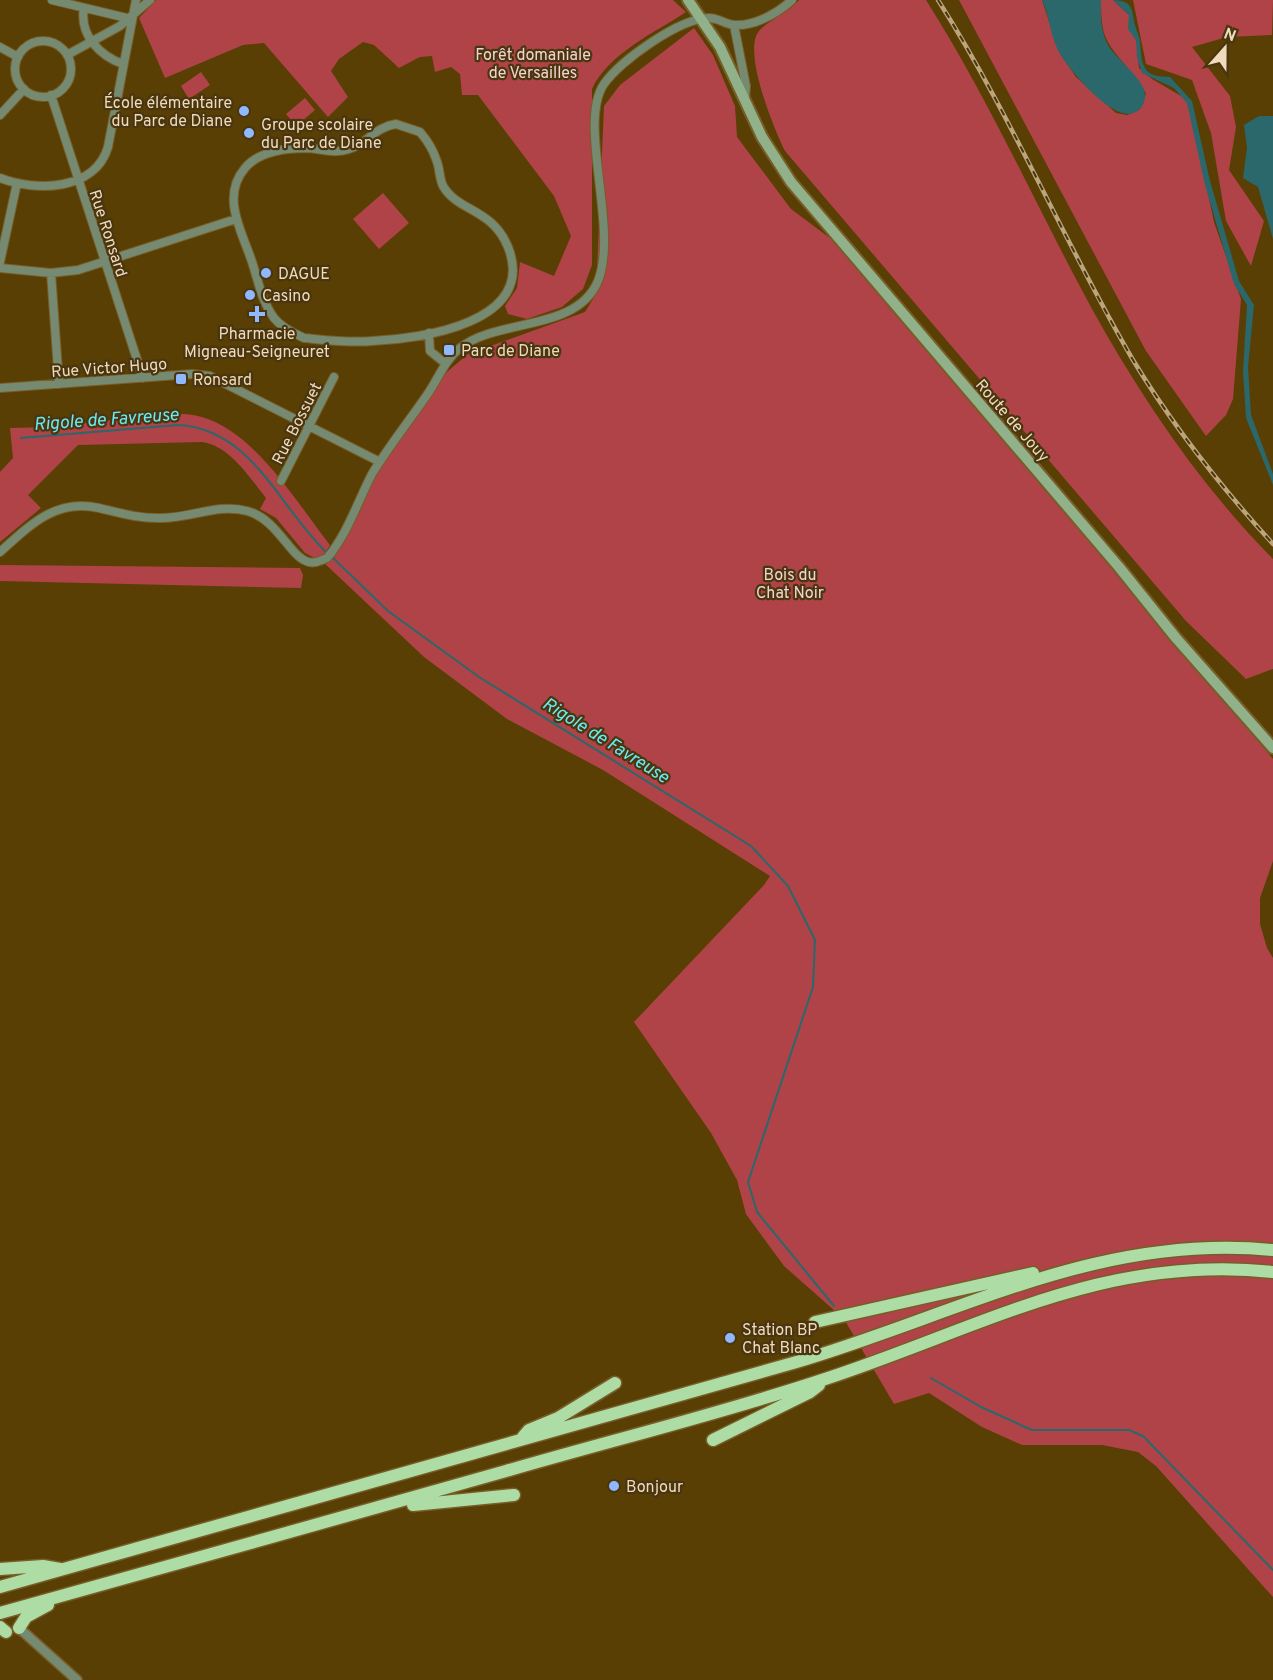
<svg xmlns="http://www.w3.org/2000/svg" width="1273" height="1680" font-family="Overpass,sans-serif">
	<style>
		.green { fill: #b04347 }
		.water { fill: #2a686c }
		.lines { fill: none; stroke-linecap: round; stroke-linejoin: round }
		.stream { stroke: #2a686c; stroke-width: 2 }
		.minor-casing { stroke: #775e28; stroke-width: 10 }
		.tertiary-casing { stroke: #775e28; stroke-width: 12 }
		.secondary-casing { stroke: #775e28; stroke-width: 14 }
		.trunk-casing { stroke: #775e28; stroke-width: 15 }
		.minor { stroke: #758a71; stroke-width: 8 }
		.tertiary { stroke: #758a71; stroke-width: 9 }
		.secondary { stroke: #90b18a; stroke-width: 10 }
		.trunk { stroke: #addca4; stroke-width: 12 }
		.rail-casing { stroke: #bca57b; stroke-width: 4.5 }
		.rail { stroke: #493611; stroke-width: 2; stroke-dasharray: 7; stroke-linecap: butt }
		.poi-dot { fill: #90b8fd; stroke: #493611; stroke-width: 2 }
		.labels { text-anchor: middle; stroke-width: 4.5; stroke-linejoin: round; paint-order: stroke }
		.park-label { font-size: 16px; fill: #f4d3d1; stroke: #493611 }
		.poi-label { font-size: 16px; fill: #efdbba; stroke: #493611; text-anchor: start }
		.street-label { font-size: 16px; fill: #efdbba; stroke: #493611 }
		.water-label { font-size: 18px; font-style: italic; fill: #6aeaf2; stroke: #493611 }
	</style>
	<rect width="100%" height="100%" fill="#593f03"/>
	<path class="green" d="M156,0h517l13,12c-32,21 -78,42 -94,77v176l-9,24 -21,18 -35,12 -19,-5 -3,-8 12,-18 3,-26 34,14 17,-40 -17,-40 -76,-101h-16l-2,-21 -9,-7 -16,5 -3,-16 -12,1 -21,11 -25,-23 -11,-3 -24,17 -8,12 17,26 -20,20 -64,-74 -21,2 -78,33 -26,-60z
		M799,0h127c63,99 110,206 166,309 50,90 108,176 181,250v110l-27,10 -60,-58 -401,-470c-11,-22 -43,-100 -26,-120 8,-10 29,-18 40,-31z
		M959,0h83l17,52 17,25 40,36 11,2 12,-5 7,-16c-4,-9 -10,-15 -16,-23 -24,-30 -29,-31 -29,-71h12l16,15 8,29 2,24 13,11 36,21 26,122 27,77 -8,100 -7,16 -20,21 -60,-85z
		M1133,0h140l-1,35 -45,2 -35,10 38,49 6,31 -7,43 35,51 -13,45 -25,-45 -15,-88 -19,-53 -46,-16z
		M694,28l19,27 22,51 2,31 54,72 51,38 431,512v102l-13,37v26l7,24 6,10v639l-117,-131 -18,-14 -36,-7h-80l-40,-18 -53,-34 -35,11 -50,-85 -60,-53 -38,-52 -9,-34 -26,-47 -77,-111 130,-137 6,-9 -167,-106 -96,-51 -83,-62 -101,-95 8,-10 41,-76 63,-94 33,-28 117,-42 11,-18 8,-188 16,-21z
		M201,72l9,13 -21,14 -8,-13z
		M305,98l10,12 -19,16 -10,-12z
		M383,193l26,30 -30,26 -26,-30z
		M165,414c12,0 25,-1 37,3 53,15 95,86 128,128l-7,11 -7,3 -11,-6 -29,-35 -16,-9 6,-11c-17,-21 -36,-52 -64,-56l-124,3 -50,50 13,13 -41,34v-70l13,-14 -3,-30 41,-1z
		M0,565l300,3 3,7 -2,13 -301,-7z"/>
	<path class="water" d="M1042,0h59c0,17 -1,29 7,45 8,14 38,35 37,51 0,8 -5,15 -12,17 -21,8 -64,-43 -74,-61 -9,-16 -9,-35 -17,-52z
		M1113,0c23,0 18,14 23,28 1,5 4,9 4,13 2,24 1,36 30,36l22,24 18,80 29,100 15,24 -6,62 3,48 22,59v11l-27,-67 -3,-47 4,-66 -13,-21 -29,-99 -18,-82 -13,-15 -32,-15 -5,-16 -1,-17 -8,-11 1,-14z
		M1259,116h14v123l-15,-52 -15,-9 4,-30 -3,-23z"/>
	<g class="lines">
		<path class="stream" d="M21,438l157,-13c75,4 101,83 150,129
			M332,557l56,54 91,66 272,169 37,40 27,54 -2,47 -65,195 9,30 77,94
			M931,1378l50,29 51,23h97l14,6 130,134"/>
		<defs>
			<path id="minor" d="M52,0l79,19
				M84,8c-5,27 16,48 39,56
				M734,25l12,61 -1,13
				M15 69a28 28 0 1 1 56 0a28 28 0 1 1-56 0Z
				M0,47l18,10
				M67,55l53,-29 30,-26
				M51,95l92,283
				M0,115l24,-26
				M396,124l24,8c6,7 13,18 16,27 4,9 3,19 7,27 15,26 49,22 65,61 30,75 -86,92 -136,94 -22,2 -46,-1 -68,-3 -11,-5 -23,-11 -30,-20 -13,-18 -16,-39 -23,-59 -10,-29 -30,-63 -6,-91 14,-17 42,-20 63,-20 14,1 27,6 41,1 18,-5 26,-22 47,-25z
				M0,178c36,14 95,13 108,-31l28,-147
				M0,262l17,-79
				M0,268l51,5 27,-3 158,-51
				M51,273l8,111
				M429,333l1,18 15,12
				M0,388l192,-14 18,2 170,86
				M281,481l53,-104
				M0,552c30,-27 56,-54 99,-44 21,5 41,11 63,10 29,0 56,-15 85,-7 31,8 43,47 62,51 7,2 12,-2 18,-4 20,-23 31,-57 45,-84 17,-28 38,-54 57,-82 10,-15 16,-32 31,-44 37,-30 117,-16 138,-67 21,-53 -21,-158 6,-197 17,-24 76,-66 105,-66 10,0 17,7 26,7 20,1 43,-12 57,-25"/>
			<path id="tertiary" d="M19,1628l58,52"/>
			<path id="secondary" d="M688,0l32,47 42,90 29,45 328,385 57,71 97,110"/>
			<path id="trunk" d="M815,1322l218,-49
				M523,1437l6,-7 29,-12 57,-35
				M713,1440l97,-48 9,-7
				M413,1505l101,-10
				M0,1569l43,-3 17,3
				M0,1587c264,-75 529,-147 793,-224 164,-48 304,-130 480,-113
				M0,1613c169,-47 337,-94 506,-142 106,-31 214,-57 319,-92 156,-51 278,-125 448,-107
				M0,1627l6,5
				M19,1628l7,-11 22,-12"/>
		</defs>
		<use href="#minor" class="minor-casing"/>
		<use href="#tertiary" class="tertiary-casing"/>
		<use href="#secondary" class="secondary-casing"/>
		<use href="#trunk" class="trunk-casing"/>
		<use href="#minor" class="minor"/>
		<use href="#tertiary" class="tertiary"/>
		<use href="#secondary" class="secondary"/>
		<use href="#trunk" class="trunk"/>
		<defs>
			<path id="rail" d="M938,0c73,115 126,242 195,360 40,66 88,127 140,184"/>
		</defs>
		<use href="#rail" class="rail-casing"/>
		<use href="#rail" class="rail"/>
	</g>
	<g class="poi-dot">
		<circle cx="244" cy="111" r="6"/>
		<circle cx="249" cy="133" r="6"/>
		<circle cx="266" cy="273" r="6"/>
		<circle cx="250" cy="295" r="6"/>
		<path d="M254 305h6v6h6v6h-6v6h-6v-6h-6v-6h6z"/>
		<rect x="443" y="344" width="12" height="12" rx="3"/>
		<rect x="175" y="373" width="12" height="12" rx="3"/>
		<circle cx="730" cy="1338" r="6"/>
		<circle cx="614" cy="1486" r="6"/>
	</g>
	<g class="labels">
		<g class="park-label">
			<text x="533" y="60">Forêt domaniale<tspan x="533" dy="18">de Versailles</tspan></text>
			<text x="790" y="580">Bois du<tspan x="790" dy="18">Chat Noir</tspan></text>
		</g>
		<g class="poi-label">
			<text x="232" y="108" text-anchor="end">École élémentaire<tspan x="232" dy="18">du Parc de Diane</tspan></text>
			<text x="261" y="130">Groupe scolaire<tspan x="261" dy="18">du Parc de Diane</tspan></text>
			<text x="278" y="279">DAGUE</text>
			<text x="262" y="301">Casino</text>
			<text x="257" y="339" text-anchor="middle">Pharmacie<tspan x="257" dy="18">Migneau-Seigneuret</tspan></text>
			<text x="461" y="356">Parc de Diane</text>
			<text x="193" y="385">Ronsard</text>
			<text x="742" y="1335">Station BP<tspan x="742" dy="18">Chat Blanc</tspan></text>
			<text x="626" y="1492">Bonjour</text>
		</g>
		<g class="street-label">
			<text transform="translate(109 233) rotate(72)" y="6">Rue Ronsard</text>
			<text transform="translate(109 367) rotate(-4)" y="6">Rue Victor Hugo</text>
			<text transform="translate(1013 420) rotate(49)" y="6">Route de Jouy</text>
			<text transform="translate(296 423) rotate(-63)" y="6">Rue Bossuet</text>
		</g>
		<g class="water-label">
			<text transform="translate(106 419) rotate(-4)" y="6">Rigole de Favreuse</text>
			<text transform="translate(606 740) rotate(32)" y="6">Rigole de Favreuse</text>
		</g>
	</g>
	<g transform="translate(1225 48) rotate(21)" stroke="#493611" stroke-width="4.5" paint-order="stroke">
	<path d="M0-4.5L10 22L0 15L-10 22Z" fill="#efdbba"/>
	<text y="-9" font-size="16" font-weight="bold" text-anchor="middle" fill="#efdbba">N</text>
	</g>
</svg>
